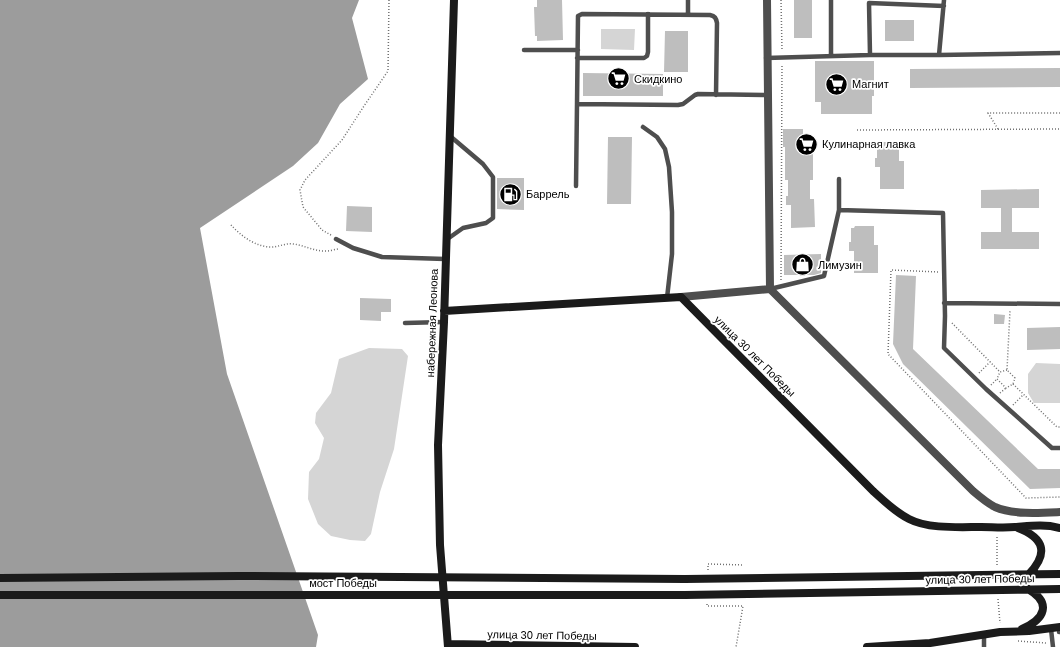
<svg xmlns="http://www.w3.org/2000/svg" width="1060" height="647" font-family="Helvetica,sans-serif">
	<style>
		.green { fill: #d5d5d5 }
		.water { fill: #9c9c9c }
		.building { fill: #bebebe }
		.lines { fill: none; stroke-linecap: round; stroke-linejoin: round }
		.path { stroke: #707070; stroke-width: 1.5; stroke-dasharray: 1 2; stroke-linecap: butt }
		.service { stroke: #4e4e4e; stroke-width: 4.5 }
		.minor { stroke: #4e4e4e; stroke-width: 8 }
		.secondary { stroke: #1b1b1b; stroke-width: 8 }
		.secondary-bridge { stroke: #1b1b1b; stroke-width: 8 }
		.labels { text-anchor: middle; stroke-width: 3.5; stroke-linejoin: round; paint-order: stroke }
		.poi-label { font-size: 11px; fill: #000; stroke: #fff; text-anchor: start }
		.street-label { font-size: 11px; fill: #000; stroke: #fff }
	</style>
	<rect width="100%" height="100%" fill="#fff"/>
	<path class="green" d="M601,29h34l-1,21 -33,-1z
		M369,348l33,1 6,7 -14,93 -14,43 -9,42 -6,7 -15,-1 -19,-4 -13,-12 -10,-25 1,-27 10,-13 5,-21 -9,-15 1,-10 15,-20 8,-34z
		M1036,363l24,1v39h-26l-6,-10v-19z"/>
	<path class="water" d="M0,0h359l-7,18 16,61 -28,25 -22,39 -25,23 -93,62 27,146 91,261 -2,12h-316z"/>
	<path class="building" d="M537,0h25l1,40 -26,1v-5h-2l-1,-29h3z
		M794,0h18v38h-18z
		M885,20h29v21h-29z
		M665,31h23v41h-24z
		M815,61h59v35h-2v18h-51v-12h-6z
		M1060,68v19l-150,1v-19z
		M583,73l80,1v22h-80z
		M783,129h20v11h10v40h-3v19h4l1,28 -24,1v-23h-5v-9h2v-16h-3v-33h-2z
		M608,137h24l-1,67h-24z
		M880,142h19v19h5v28h-24v-22h-5v-9h2v-14h3z
		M497,178h27v32l-27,-1z
		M1039,189v19h-27v24h27v17h-58v-17h20v-24h-20v-18z
		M347,206l25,1v25l-26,-1z
		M855,226h19v19h4v28h-24v-22h-5v-9h2v-14h3z
		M821,254v19l-7,2h-30v-20z
		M896,275l20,1 -3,73 125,120h22v19l-30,1 -127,-125 -10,-20z
		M360,298l31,1v13h-10v9l-21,-1z
		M994,314l11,1 -1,9h-10z
		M1060,327v22l-33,1v-22z"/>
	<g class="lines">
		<path class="path" d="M781,0l1,50
			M998,129l-10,-16h72
			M857,130l203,-1
			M231,225c10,11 25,22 40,22 8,0 14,-4 22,-3 11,1 22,8 34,7 4,0 8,-2 12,-2
			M331,235l-9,-5 -19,-23 -3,-17 5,-10 37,-40 22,-34 24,-35 1,-71
			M938,272l-47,-2 -3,84 138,144 34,-1
			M781,280l1,-216
			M952,323l48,49
			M1007,370l-7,2 -3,7 9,9 7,-4 2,-6 -8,-8 3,-59
			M979,373l11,-11
			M1013,384l44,43h3
			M991,385l6,-6
			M1000,393l6,-5
			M1013,405l10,-10
			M997,537v30
			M708,570v-6l36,1
			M998,599l2,24
			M707,604v2h36l-7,41
			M1018,641l28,2"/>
		<path class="service" d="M831,0v56
			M688,15v-15
			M524,50h54
			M870,55l-1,-52 75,3
			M939,55l121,-2
			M577,58h67l3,-2 1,-4v-38
			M766,58l104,-3h69l5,-55
			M716,95l1,-72c-1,-5 -2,-7 -7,-8l-128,-1 -4,2 -1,88 101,1 5,-1 12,-9 3,-1 69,1
			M643,127l14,10 8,12 4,18 3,45v42l-5,44
			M576,186l1,-82
			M839,210v-31
			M336,239l17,9 29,9 63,2
			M446,240l17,-12 23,-5 7,-5v-41l-10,-13 -33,-28
			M770,289l54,-13 15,-66 104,3 2,103 -1,32 42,41 66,59h8
			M944,303l116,1
			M405,323l39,-1
			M1051,629l2,18
			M1059,632h1
			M984,647v-13"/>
		<path class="minor" d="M767,0l3,289
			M681,297l89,-8 203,202c7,6 14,12 22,16 18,8 46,6 65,5"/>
		<path class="secondary" d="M444,311l237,-14 192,194c11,10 22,21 36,28 19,10 50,8 72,8 11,0 22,1 34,0 15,-1 29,-3 45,1
			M1018,528c26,10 31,25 11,46
			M685,579l375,-5
			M685,595l375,-6
			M1022,629c23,-10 30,-26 6,-40
			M448,644l187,3
			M448,647l-8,-102 -2,-100 6,-123 10,-322
			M867,647l63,-4 70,-11 29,-1 31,-4"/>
		<path class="secondary-bridge" d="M0,578l238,-2 447,3
			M0,595h685"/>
	</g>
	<defs>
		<symbol id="supermarket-disc" viewBox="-11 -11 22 22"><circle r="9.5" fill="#000" stroke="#fff"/><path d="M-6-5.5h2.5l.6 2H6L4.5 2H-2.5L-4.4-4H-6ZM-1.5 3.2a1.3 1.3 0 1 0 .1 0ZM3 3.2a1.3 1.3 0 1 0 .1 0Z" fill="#fff"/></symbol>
		<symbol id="fuel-disc" viewBox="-11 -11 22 22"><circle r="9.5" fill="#000" stroke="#fff"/><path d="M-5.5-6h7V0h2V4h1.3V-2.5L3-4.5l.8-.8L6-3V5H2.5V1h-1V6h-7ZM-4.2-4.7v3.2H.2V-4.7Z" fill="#fff"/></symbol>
		<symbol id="shop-disc" viewBox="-11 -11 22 22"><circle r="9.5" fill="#000" stroke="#fff"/><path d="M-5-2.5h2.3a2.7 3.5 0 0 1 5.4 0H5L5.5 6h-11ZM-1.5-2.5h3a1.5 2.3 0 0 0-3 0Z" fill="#fff"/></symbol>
	</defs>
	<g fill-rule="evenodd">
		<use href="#supermarket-disc" x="606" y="66" width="25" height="25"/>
		<use href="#supermarket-disc" x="824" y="72" width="25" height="25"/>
		<use href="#supermarket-disc" x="794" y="132" width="25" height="25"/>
		<use href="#fuel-disc" x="498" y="182" width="25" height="25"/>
		<use href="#shop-disc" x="790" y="252" width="25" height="25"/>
	</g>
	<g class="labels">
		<g class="poi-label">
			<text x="634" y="83">Скидкино</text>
			<text x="852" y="88">Магнит</text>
			<text x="822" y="148">Кулинарная лавка</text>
			<text x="526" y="198">Баррель</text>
			<text x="818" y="269">Лимузин</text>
		</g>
		<g class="street-label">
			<text transform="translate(432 323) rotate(-88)" y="4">набережная Леонова</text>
			<text transform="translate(755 356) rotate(45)" y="4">улица 30 лет Победы</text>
			<text transform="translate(980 579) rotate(-1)" y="4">улица 30 лет Победы</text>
			<text x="343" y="587">мост Победы</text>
			<text transform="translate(542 635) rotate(1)" y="4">улица 30 лет Победы</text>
		</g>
	</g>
</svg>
